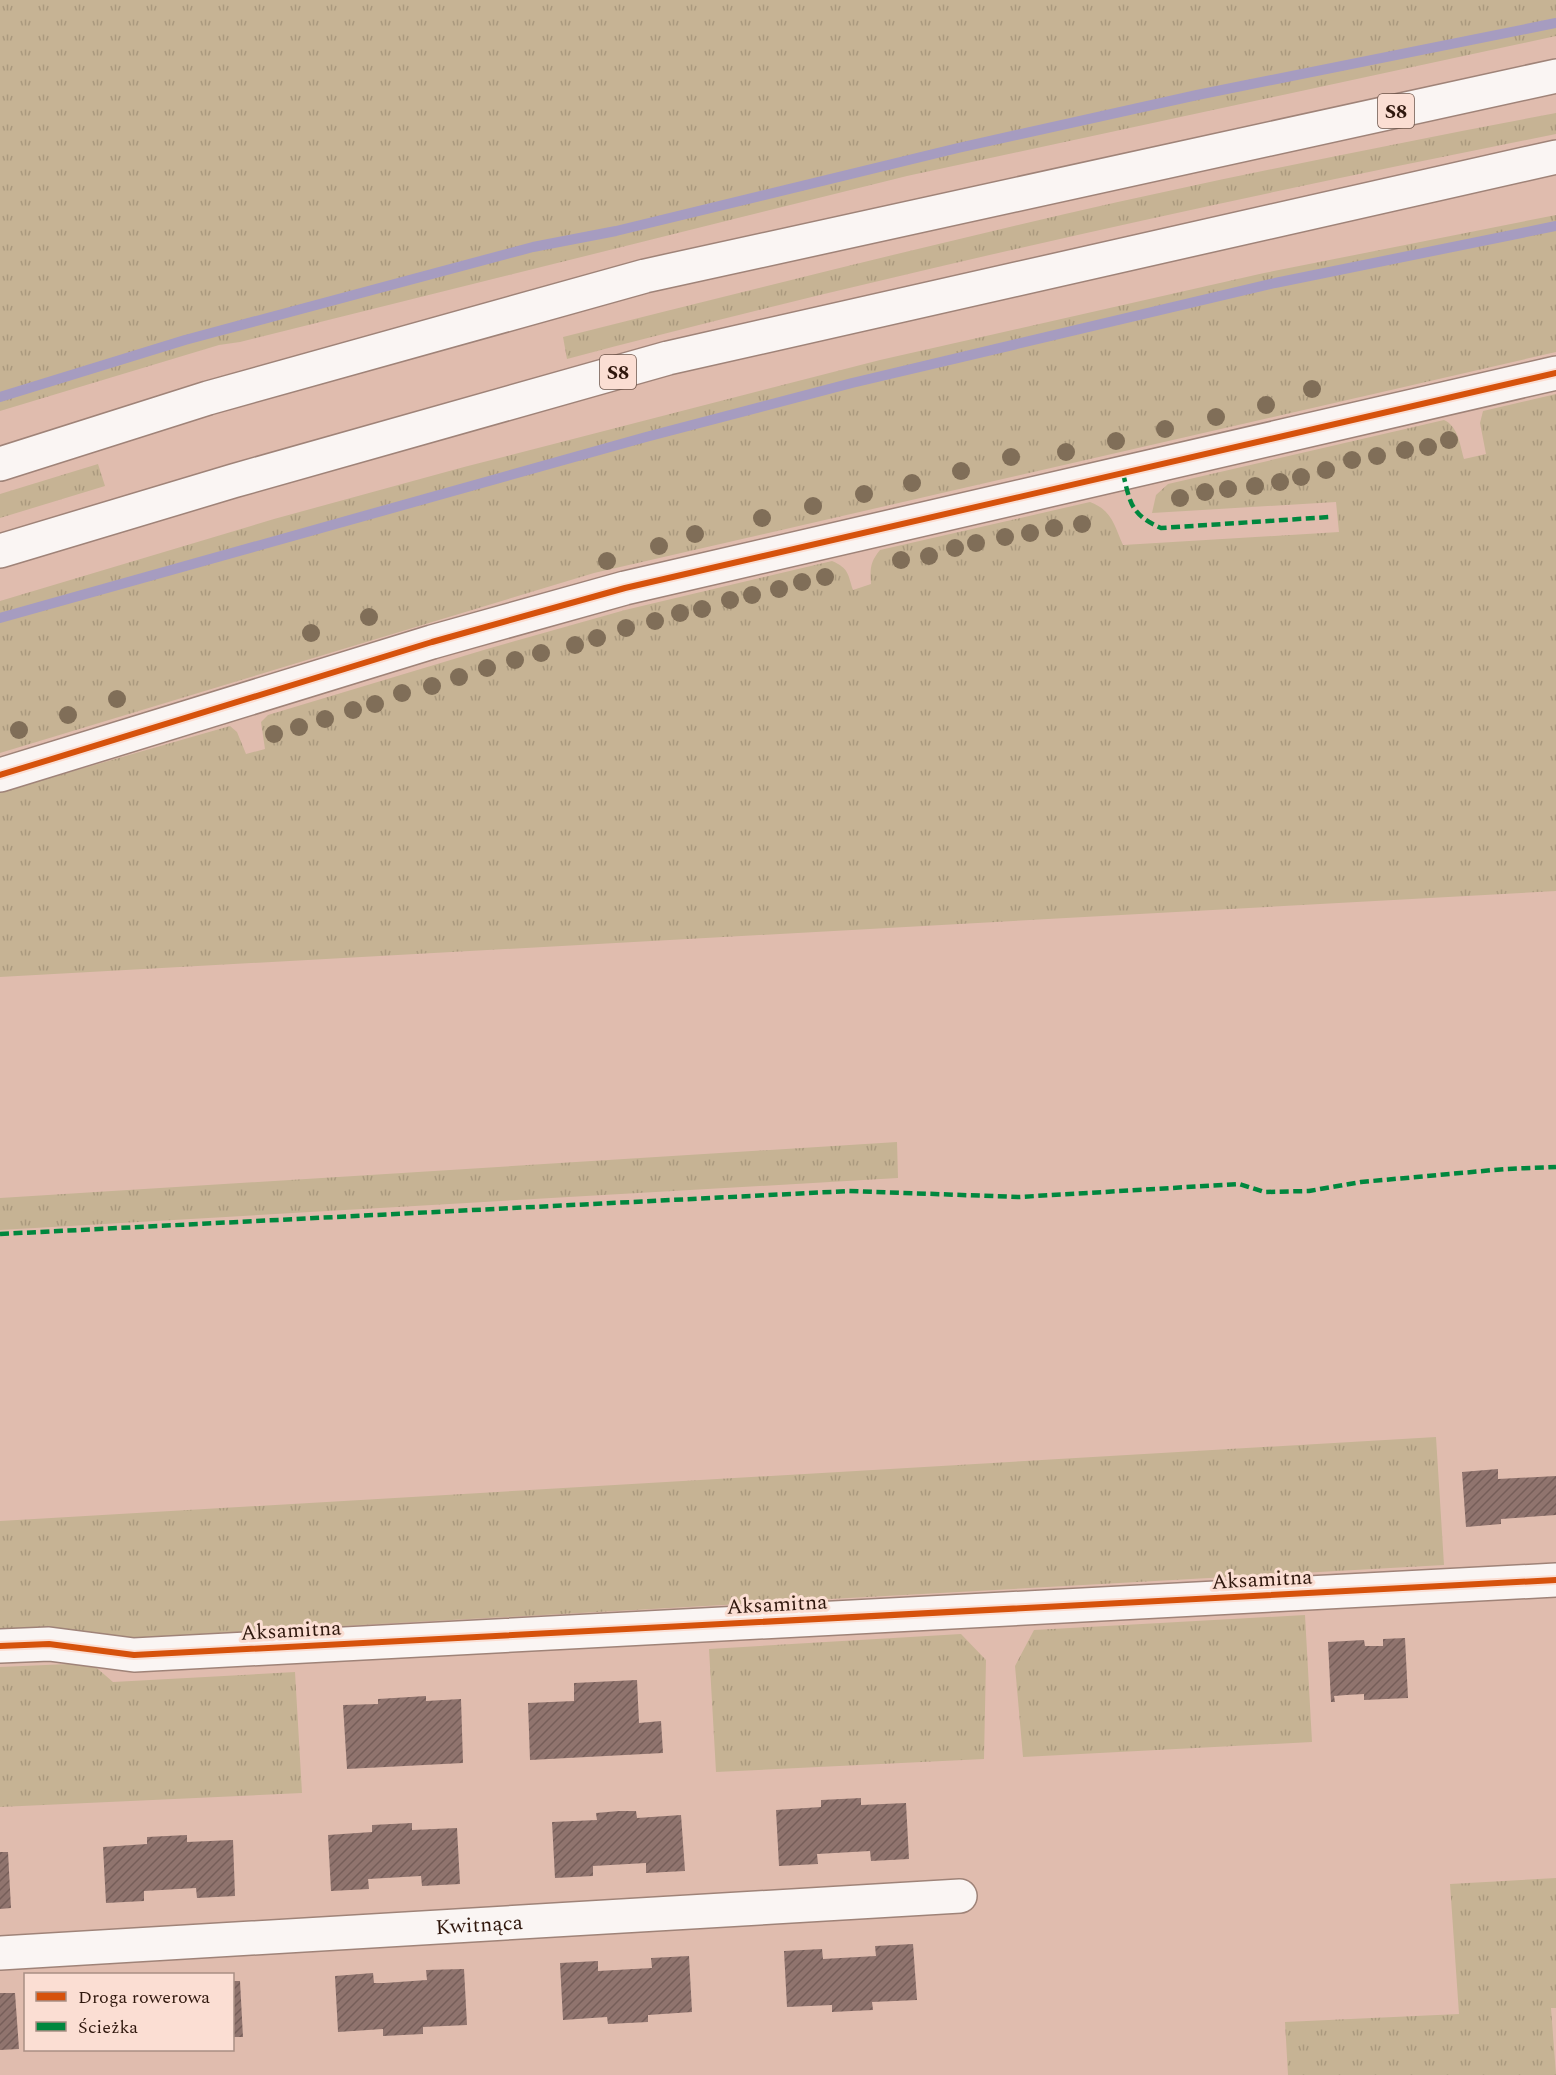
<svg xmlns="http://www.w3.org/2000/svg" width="1556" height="2075" font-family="Spectral,serif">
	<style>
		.grass { fill: url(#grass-tufts) }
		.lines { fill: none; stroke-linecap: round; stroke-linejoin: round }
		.stream { stroke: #a69cc0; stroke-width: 10 }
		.building { fill: url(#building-hatch) }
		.minor-casing { stroke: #9f8378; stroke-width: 36 }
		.highway-casing { stroke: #9f8378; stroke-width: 36 }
		.minor { stroke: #faf5f3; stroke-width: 33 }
		.highway { stroke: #faf5f3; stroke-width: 33 }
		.quiet { stroke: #00873e; stroke-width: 4.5; stroke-dasharray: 9 4.5; stroke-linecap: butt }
		.cycleway-casing { stroke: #fbded3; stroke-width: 10 }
		.cycleway { stroke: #d6520c; stroke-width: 6 }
		.tree { fill: #806e58 }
		.labels { text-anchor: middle; stroke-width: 6; stroke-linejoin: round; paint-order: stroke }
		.shield { fill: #fbded3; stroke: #6c5348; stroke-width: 1.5 }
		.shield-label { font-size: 20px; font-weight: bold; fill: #2f170d }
		.street-label { font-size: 21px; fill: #2f170d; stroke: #fbded3 }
	</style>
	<defs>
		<pattern id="grass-tufts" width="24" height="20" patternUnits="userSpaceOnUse" patternTransform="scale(1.5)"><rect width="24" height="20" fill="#c6b394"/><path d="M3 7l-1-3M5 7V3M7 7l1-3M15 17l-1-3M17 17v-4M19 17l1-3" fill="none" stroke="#aa997e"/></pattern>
		<pattern id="building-hatch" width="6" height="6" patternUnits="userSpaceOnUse" patternTransform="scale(1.5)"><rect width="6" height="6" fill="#90746e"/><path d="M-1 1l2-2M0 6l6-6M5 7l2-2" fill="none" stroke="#765e59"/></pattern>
	</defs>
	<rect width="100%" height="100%" fill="#e0bcae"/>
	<path class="grass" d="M0,0h1556v36l-649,140 -667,166 -21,3 -219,66z
		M1556,113v21c-332,66 -662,139 -989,225l-4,-22c167,-42 334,-84 502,-123 163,-37 327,-70 491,-101z
		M1556,215v137l-962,221 -594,180v-152l274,-82 190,-52 416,-107 384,-87z
		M1556,394v497l-1556,86v-185l230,-66 7,6 9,22 19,-5 -4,-27 7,-7 219,-66 138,-39 207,-49c17,7 16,14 21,29l18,-6c-1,-15 -1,-22 9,-34l210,-48c22,8 24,23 33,43l216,-13 -3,-30 -184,11 4,-18 12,-11 276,-64c14,6 16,25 20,39l22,-5 -6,-31 3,-12z
		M98,464l7,22 -105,32v-24z
		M897,1142l1,36 -898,52v-32z
		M1436,1437l8,128 -1315,73 -53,-8 -76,1v-110z
		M1305,1615l7,127 -289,15 -8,-91 19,-36z
		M961,1634l25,26 -2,99 -268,13 -7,-123z
		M91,1663l22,19 182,-10 7,121 -302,14v-140z
		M1556,1878v130h-5l5,67h-268l-3,-53 174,-8 -9,-130z"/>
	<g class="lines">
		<path class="stream" d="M0,397l185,-57 348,-93 83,-16 342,-83 239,-53 359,-72
			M0,618l646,-181 206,-54 423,-100 281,-57"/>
	</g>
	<path class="building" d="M1498,1469v10l58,-3v39l-55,4v5l-35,3 -4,-55z
		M1405,1638l3,60 -44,2v-6l-18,1 -12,1 1,6h-4l-3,-60 36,-2 1,6h18v-7z
		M637,1680l2,43 22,-2 2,32 -133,7 -2,-57 46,-2v-18z
		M426,1696v5l35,-2 2,64 -116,6 -4,-64 35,-1v-5z
		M861,1798v7l45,-2 3,56 -38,2 -1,-10 -53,3 1,10 -39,2 -3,-56 45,-3v-7z
		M619,1811h17l1,7 44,-3 4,56 -39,2v-10l-53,3v10l-38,2 -3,-56 45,-2 -1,-7z
		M412,1823v7l45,-2 3,56 -38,2 -1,-10 -53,3 1,10 -38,2 -3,-56 44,-3v-7z
		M187,1835v7l46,-2 2,56 -38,2 -1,-10 -52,3v10l-38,2 -3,-56 44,-3v-7z
		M0,1852h8l3,56 -11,1z
		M913,1944l4,56 -45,2 1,8 -21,1 -20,1v-7l-45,2 -3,-56 38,-2 1,10 53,-3 -1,-10z
		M689,1956l3,56 -44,3v7l-40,2 -1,-7 -44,3 -3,-57 38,-2v10l54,-3 -1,-10z
		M464,1969l3,56 -44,2v7l-40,2v-7l-45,3 -3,-56 38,-3 1,10h10l43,-3 -1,-10z
		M232,1981h8l3,56h-11z
		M0,1993h15l4,56 -19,1z"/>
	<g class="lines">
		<defs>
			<g id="minor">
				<path d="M0,775l432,-133 193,-54 931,-215"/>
				<path d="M0,1646l49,-2 85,11 1422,-75"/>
				<path id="s1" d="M0,1953l960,-57"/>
			</g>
			<path id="highway" d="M0,464l208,-66 437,-122 911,-200
				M0,551l233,-70 435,-123 888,-201"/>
		</defs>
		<use href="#minor" class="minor-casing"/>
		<use href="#highway" class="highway-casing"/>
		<use href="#minor" class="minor"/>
		<use href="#highway" class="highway"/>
		<path class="quiet" d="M1123,473c7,30 8,42 38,55l169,-11
			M0,1234l849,-43 170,6 220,-13 26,8 44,-1 52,-9 144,-13 51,-2"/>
		<defs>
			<path id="cycleway" d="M0,775l432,-133 193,-54 931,-215
				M0,1646l49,-2 85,11 1422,-75"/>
		</defs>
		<use href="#cycleway" class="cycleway-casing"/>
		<use href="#cycleway" class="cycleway"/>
	</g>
	<g class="tree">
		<circle cx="1312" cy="389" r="9"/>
		<circle cx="1266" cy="405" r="9"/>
		<circle cx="1216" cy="417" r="9"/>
		<circle cx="1165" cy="429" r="9"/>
		<circle cx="1449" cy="440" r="9"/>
		<circle cx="1116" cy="441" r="9"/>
		<circle cx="1428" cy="447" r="9"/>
		<circle cx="1405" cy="450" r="9"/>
		<circle cx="1066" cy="452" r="9"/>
		<circle cx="1377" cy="456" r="9"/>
		<circle cx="1011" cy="457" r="9"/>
		<circle cx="1352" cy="460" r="9"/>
		<circle cx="1326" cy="470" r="9"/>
		<circle cx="961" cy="471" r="9"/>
		<circle cx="1301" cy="477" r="9"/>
		<circle cx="1280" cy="482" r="9"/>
		<circle cx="912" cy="483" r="9"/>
		<circle cx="1255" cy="486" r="9"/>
		<circle cx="1228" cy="489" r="9"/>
		<circle cx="1205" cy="492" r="9"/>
		<circle cx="864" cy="494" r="9"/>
		<circle cx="1180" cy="498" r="9"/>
		<circle cx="813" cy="506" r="9"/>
		<circle cx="762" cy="518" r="9"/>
		<circle cx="1082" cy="524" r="9"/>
		<circle cx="1054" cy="528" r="9"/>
		<circle cx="1030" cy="533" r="9"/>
		<circle cx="695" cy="534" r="9"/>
		<circle cx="1005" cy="537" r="9"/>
		<circle cx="976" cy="543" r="9"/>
		<circle cx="659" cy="546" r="9"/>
		<circle cx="955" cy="548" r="9"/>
		<circle cx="929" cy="556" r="9"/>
		<circle cx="901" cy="560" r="9"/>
		<circle cx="607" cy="561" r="9"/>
		<circle cx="825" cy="577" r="9"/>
		<circle cx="802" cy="582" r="9"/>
		<circle cx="779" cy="589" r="9"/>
		<circle cx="752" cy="595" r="9"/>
		<circle cx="730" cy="600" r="9"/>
		<circle cx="702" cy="609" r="9"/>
		<circle cx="680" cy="613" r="9"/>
		<circle cx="369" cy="617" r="9"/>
		<circle cx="655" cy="621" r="9"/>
		<circle cx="626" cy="628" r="9"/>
		<circle cx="311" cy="633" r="9"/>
		<circle cx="597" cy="638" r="9"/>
		<circle cx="575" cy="645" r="9"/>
		<circle cx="541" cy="653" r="9"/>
		<circle cx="515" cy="660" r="9"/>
		<circle cx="487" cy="668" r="9"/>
		<circle cx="459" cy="677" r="9"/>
		<circle cx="432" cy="686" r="9"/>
		<circle cx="402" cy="693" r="9"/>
		<circle cx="117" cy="699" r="9"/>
		<circle cx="375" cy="704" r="9"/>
		<circle cx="353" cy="710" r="9"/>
		<circle cx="68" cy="715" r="9"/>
		<circle cx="325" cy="719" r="9"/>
		<circle cx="299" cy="727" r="9"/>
		<circle cx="19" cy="730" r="9"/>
		<circle cx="274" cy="734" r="9"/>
	</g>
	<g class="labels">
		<g class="shield">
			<rect x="1378" y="94" width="36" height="34" rx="4.5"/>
			<rect x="600" y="355" width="36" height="34" rx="4.5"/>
		</g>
		<g class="shield-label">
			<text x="1396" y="118">S8</text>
			<text x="618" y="379">S8</text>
		</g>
		<g class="street-label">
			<text transform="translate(1262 1579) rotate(-3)" y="7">Aksamitna</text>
			<text transform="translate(777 1604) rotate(-3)" y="7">Aksamitna</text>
			<text transform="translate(291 1630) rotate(-3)" y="7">Aksamitna</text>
			<text dy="7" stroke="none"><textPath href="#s1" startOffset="480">Kwitnąca</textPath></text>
		</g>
	</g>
	<rect x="24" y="1973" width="210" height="78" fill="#fbded3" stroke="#a98e84" stroke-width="1.5"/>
	<rect x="36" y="1992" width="30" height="9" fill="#d6520c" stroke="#a98e84" stroke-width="1.5"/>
	<text x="78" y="2003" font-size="18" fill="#2f170d">Droga rowerowa</text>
	<rect x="36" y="2022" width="30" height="9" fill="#00873e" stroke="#a98e84" stroke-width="1.5"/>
	<text x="78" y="2033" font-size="18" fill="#2f170d">Ścieżka</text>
</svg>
